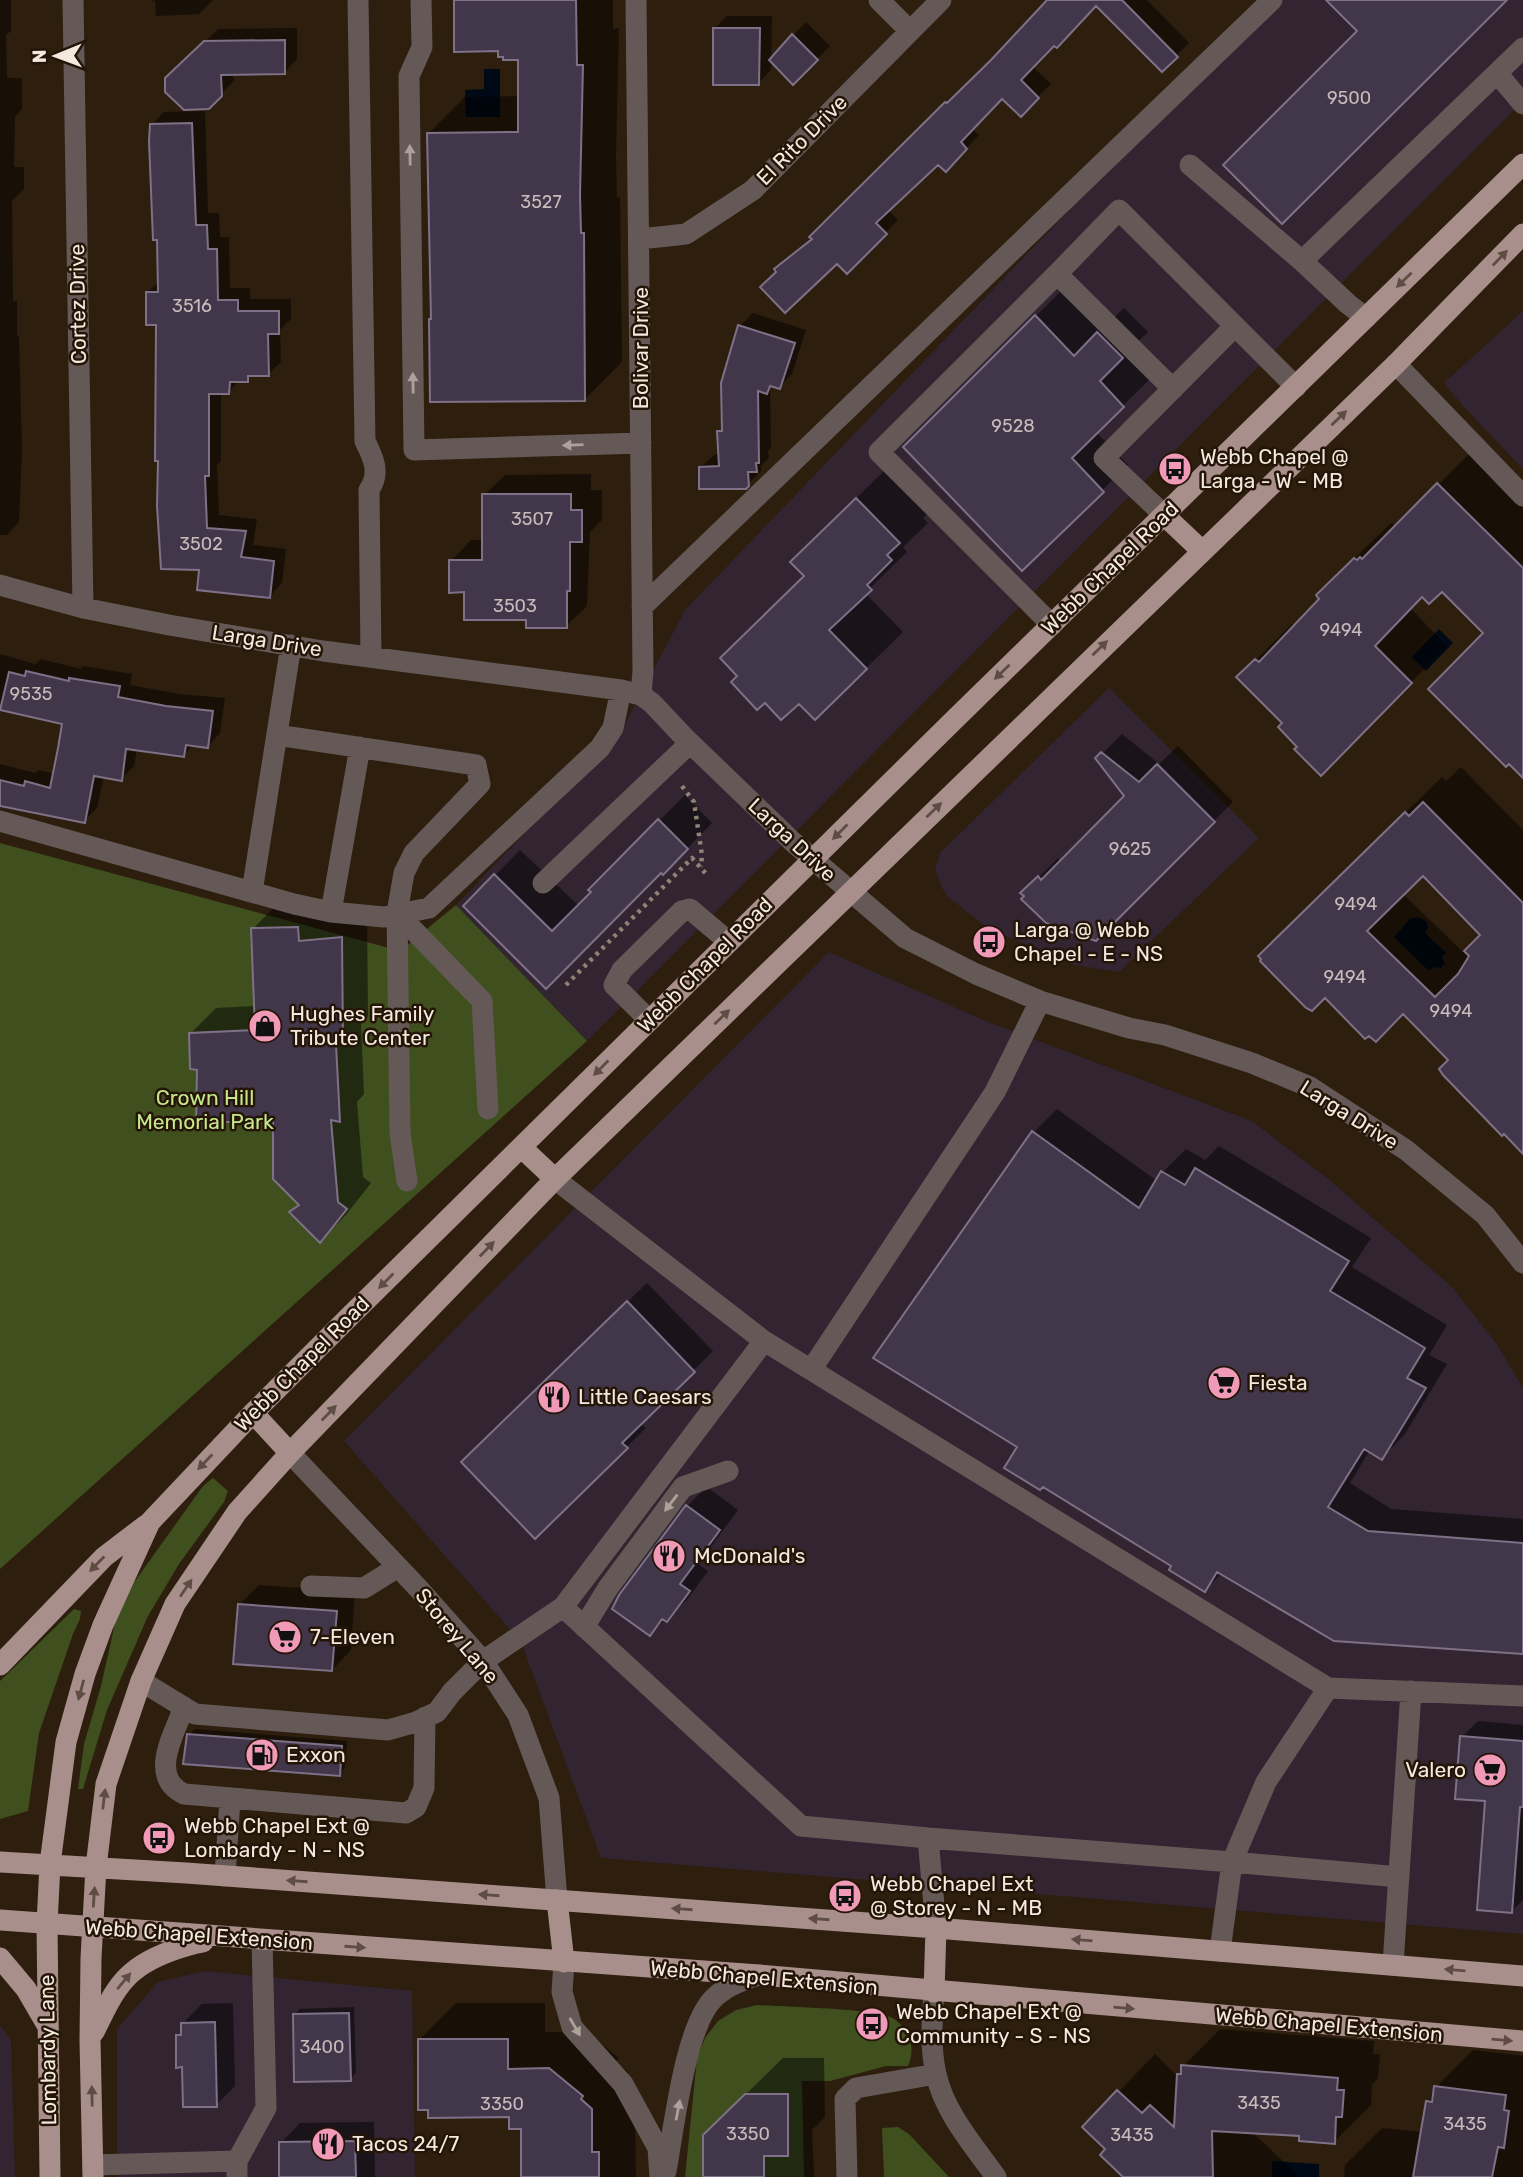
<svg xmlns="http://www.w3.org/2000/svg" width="1523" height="2177" font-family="Rubik,sans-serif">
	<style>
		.commercial { fill: #322430 }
		.green { fill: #3f4f1e }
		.water { fill: #000a16 }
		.shadow { fill: #0007; fill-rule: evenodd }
		.building { fill: #42374a; stroke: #7e7187; stroke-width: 2; fill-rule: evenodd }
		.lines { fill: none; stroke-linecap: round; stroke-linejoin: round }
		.path { stroke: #908376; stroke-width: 4.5; stroke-dasharray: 3.5 5; stroke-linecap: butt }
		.minor { stroke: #655957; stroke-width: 21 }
		.major { stroke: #a88f8b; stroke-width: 21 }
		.oneway { fill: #aca19b }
		.oneway2 { fill: #5f4c42 }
		.labels { text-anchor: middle; stroke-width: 5; stroke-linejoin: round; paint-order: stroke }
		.number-label { font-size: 18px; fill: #c7bcba }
		.street-label { font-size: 21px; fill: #f3e9df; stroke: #241506 }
		.poi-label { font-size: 21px; fill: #f3e9df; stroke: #241506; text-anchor: start }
		.park-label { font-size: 21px; fill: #c6e78e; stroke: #241506 }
	</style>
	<rect width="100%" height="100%" fill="#2d1e0e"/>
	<path class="commercial" d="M1271,0h252v101l-936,940 -131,-136 163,-170 66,-125z
		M1523,311v158l-60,-63 -19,-23z
		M1109,688l150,150 -140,134 -45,-7 -85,-36 -41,-32 -6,-9 -7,-19 5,-16z
		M829,952l159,70 264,99 75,57 125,109 44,56 27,45v546l-922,-76 -80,-216 -177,-201z
		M205,1971l207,20 3,186h-298v-148l41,-47z
		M0,2026l11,13 4,138h-15z"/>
	<path class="green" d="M0,843l400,108 56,-46 131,136 -587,528z
		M213,1478l15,13 -4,11 -45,62 -31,52 -41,94 -24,79h-5l6,-45 17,-58 15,-67 19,-38 68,-95z
		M74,1609l7,2 -1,8 -7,15 -34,99 -11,78 -28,8v-138z
		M757,2005c24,2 121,3 137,14 16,11 22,29 14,47h-22l-56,15h-28l2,96h-119l12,-119 8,-20 13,-17 18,-11z
		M898,2127l11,7 40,43h-65l-2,-49z"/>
	<path class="water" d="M484,69h16v48h-34l-1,-27 19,-1z
		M1439,629l14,14 -27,28 -14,-14z
		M1417,917l9,4 2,6 -3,6 21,20 -4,4 3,6 -4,5 -7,-1 -5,4 -35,-34 16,-18z
		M1272,2161l47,3v13h-47z"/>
	<path class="shadow" d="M0,0h11v31l-5,4 1,43h15v31l-7,8 -1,50h10v22l-12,12 1,100h4v35h2l3,115 -3,71 -12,13h-7z
		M151,0h61v1l-13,13 -43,2 -1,-15z
		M455,0h158v29l6,-1 -3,129 1,40h3l2,165 -37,37 -154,-80 -3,-185 37,-37 54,-1v-38l-19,-9z
		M1050,0h97l42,43 -27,27 -65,-66 -65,62 19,18 -30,30 -19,-17 -30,32 7,6 -21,22 -20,6 -50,47 10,10 -51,52 -10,-11 -59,10 -2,-2 37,-32 185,-182z
		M727,16h45l-1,54 -13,13 -44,-54z
		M806,22l24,24 -37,36 -22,-22z
		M297,28v31l-12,13 -52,1 1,8 -26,26 -28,-42 38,-36z
		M205,111l3,102h11l1,24h9l1,51h20v11h41v20l-11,11 1,32 -13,12h-15l-6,6h-7l-11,12h-8v69l-4,4 2,50 38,4 -4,26 33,4 -4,34 -12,13 -69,-27 -43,-245 -10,-32 11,-11 -7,-156 12,-13z
		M1061,291l39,40 24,-23 24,24 -24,23 25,25 -53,52 32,33 -106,104 -117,-122z
		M753,313l53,17 -14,44 -13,13 -6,-2 -3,3 1,60 -3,3 1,7 -8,8v5l-16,16 -44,-20 13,-12 6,-1 -1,-23 4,-4 17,-101z
		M1475,448l48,47v280l-37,-142 -44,-44 -19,6 -13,13 37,38 -126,127 -22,-26 -14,-24 -46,-46 53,-53 3,2 59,-67 37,-36 3,2 3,-3 2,2z
		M893,462l42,44 -12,12 5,5 -25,24 4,5 -42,41 38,39 -88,86 -9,-142 23,-51z
		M591,474v16h11v30l-12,12 -3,74 -21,20 -39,-8 -62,-27 -14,-30 20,-21h13v-45l21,-20z
		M0,654l35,10 6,-5 40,10 2,-3 49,8 -2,11 49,9 46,4 -5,35 -12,13 -14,-2 -10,11 -47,-6 -3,17 -13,13 -17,-3 -7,32 -13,13 -67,-14 -2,3 -15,-3v-43l35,9 4,-3 16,4 9,-51 -64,-15z
		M1122,734l37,30 19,-18 55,56 -137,137 -73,-46 35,-35 3,4 65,-65 -28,-39z
		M1461,767l62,63v324l-79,-80 6,-14 -47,-48 -106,-93 145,-142 4,4zM1423,874l60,61 -19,18 -61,-59z
		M685,795l27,28 -49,50 -2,-2 -115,116 -81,-81 55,-56 59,56 14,-14 -2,-3z
		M278,903l89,10 1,103 -7,7 3,71 -7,8 6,75 8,6 -26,33 -25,25 -28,-29 8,-9 -25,-83 -76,-52 -8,-35 25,-25 40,-2 -3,-77z
		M1057,1109l100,72 6,-9 23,-23 19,11 14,-14 152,92 -19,29 95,58 -18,30 18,9 -42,70 -23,24 -12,-8 -20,33 41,26 132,10v133l-301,-79 -17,17 -186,-144 -144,-89 159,-225z
		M647,1283l66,68 -73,72 6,5 -111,108 -53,-93z
		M707,1487l31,23 -40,54 10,7 -22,30 -37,33 -29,-38 67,-90z
		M259,1585l96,7 -4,58 -19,20 -92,-66z
		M1478,1721l45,4v175l-11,11 -25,-111 -25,-63z
		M195,1729l152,12 -2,27 -6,6 -150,-39z
		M233,2003l2,83 -19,19 -32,-39 -6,-30 5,-5v-8l19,-19z
		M456,2003h89v29h41l33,26 -3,4 12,10 1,44 6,-1 1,62h-112l-1,-50 -104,-87z
		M354,2007l2,66 -6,6 -56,-64 6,-6z
		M1220,2029l154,12 -1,13h7l-2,24 -6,7 -1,20 -37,37 -33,-7 -49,-3 48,45h-174l-18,-29 -23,-21 70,-73 22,22 6,-6v-4z
		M1473,2050l50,6v121h-179l1,-12 37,-37 41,4 4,-30 8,-8 1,-7z
		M783,2058h41l1,59 -13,13 2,47h-109l37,-79z
		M374,2122l1,55h-94v-34l19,-20z"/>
	<path class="building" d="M454,0h122l1,65h6l-3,130 1,38h3l1,168 -155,1 -1,-83h2l-4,-186 91,-1v-72h-15v-3h-5v-6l-44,1z
		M1047,0h75l56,57 -16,15 -66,-66 -39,42 -3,-2 -33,34 18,18 -18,19 -19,-18 -41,43 6,7 -21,23 -8,-7 -62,58 11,11 -40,40 -10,-10 -52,49 -25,-26 16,-15 -2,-3 38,-30 -3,-2 136,-135 2,1 44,-43z
		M1326,0h181l-225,224 -59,-59 134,-134z
		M713,28h47l-1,57h-46z
		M792,34l26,26 -25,25 -24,-25z
		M285,40v34l-64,1 1,21 -13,13 -25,1 -19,-18v-14l39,-37z
		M192,123l4,102h11l1,24h9l1,51h20v11h41v23h-11l1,42h-21v6h-18l-1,12h-20v82h-4l2,52 39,3 -5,26 33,4 -4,37 -73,-8 2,-20 -38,-1 -4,-63 1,-45h-3l1,-136h-10v-33h12l-1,-52h-4l-4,-99 1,-17z
		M1035,315l39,41 23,-24 26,26 -23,23 24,26 -52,51 32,34 -82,79 -119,-124z
		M738,325l57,18 -15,46 -10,-3 -3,8 -9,-3 1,72h-3l1,9h-9l1,14 -3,3h-47v-22l20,-1 -2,-35h5l-1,-48z
		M1437,483l86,85v210l-14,-14 -3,3 -78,-78 55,-56 -41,-41 -13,12 -7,-7 -47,49 37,37 -91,93 -27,-27 3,-2 -19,-20 4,-4 -46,-46 19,-18 4,3 60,-63 -3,-4 38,-37 3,2 3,-3 2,2z
		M482,494h89v16h11v32h-12v49h-3v37h-41v-8h-62v-28l-15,1v-33h33z
		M856,498l44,45 -13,12 5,5 -25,25 5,5 -43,40 38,39 -52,51 -16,-16 -18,16 -16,-17 -8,7 -26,-28 6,-6 -17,-18 84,-82 -14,-14z
		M26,671l43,10v-3l51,8 -2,11 48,9 47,5 -5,37 -22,-3 -2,12 -58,-8 -4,32 -28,-5 -9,47 -85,-17v-26l24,6 1,-5 25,7 8,-40 4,-24 -62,-14 9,-38 16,4z
		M1101,752l38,30 18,-18 58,58 -119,119 -50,-18 -25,-24 3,-3 -4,-3 18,-17 3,4 83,-84 -29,-38z
		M1423,802l100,101v251l-19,-20 -2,2 -59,-61 -4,-6 9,-9 -45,-46 -27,28 -7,-6 -4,3 -40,-41 -13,13 -6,-3 -46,-47 1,-2 -3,-3 147,-144 4,4zM1423,876l57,59 -16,16 5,5 -11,18 -23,23 -68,-66z
		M658,819l30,30 -25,26 -2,-2 -115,116 -83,-83 31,-32 58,57 39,-39 -3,-2z
		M298,927l1,14 43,-4 1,106 -7,1 4,78 -9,-2 7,82 9,7 -27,34 -31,-31 10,-7 -26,-26v-57h-77l1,-52 -7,-1 -1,-36 66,-3 -4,-102z
		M1032,1131l107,77 22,-37 24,14 10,-17 154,93 -19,30 95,57 -18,30 19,10 -44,72 -18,-11 -36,58 40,24 155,12v111l-189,-13 -117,-69 -12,20 -36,-22 2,-4 -128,-79 -3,3 -36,-22 13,-21 -144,-89z
		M627,1301l68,71 -73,71 6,5 -93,91 -74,-77z
		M686,1505l34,25 -40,54 10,7 -23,31 -5,-3 -12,17 -38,-27 7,-14z
		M238,1604l99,7 -5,60 -99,-7z
		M187,1734l155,12 -2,30 -157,-12z
		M1460,1736l63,5v66h-3l-8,106 -35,-3 8,-109 -30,-2z
		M349,2013l2,68 -57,1 -1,-68z
		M215,2022l2,85h-34l-1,-40 -6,1v-33h5v-12z
		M418,2039h90v30l41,-1 34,28 -2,3 11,10v43h7v25h-78v-48h-12v-12l-81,1v-8h-10z
		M1181,2065l157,13 -1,12h7l-2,27h-6l-1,27 -36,-3v-5l-87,-5 1,46h-90l-23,-22 5,-6 -23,-22 35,-37 25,23 8,-8 24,22 3,-53h4z
		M1434,2086l72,9 -2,15 5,1 -5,37 -6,-1 -6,30h-79l13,-76 6,1z
		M745,2094h43v62h-24v21h-61v-42z
		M355,2141l1,36h-77v-35z"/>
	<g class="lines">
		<path class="path" d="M682,786l12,16 8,53 -1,12
			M566,985l126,-127 16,18"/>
		<path class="minor" d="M73,0l10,608
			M358,0l7,441c8,16 16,32 4,49l2,167
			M421,0l1,47 -13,29 5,374 227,-7
			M636,0l7,671 -2,24
			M879,0l31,31
			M1497,73l26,31
			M1190,165l112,96
			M640,239l46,-5 67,-44 188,-190
			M1366,318l-18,-14 -46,-43 221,-213
			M1396,364l127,132
			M1173,389l-116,-115 62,-64 177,177
			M1164,515l-60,-57 131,-132
			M0,585l83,23 86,17 154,26 298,39 20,5 11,8 32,34 109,105 112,96 71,36 64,27 89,27 36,7 87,28 58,24 96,63 79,65 38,48
			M642,607l630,-607
			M1052,625l-173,-173 178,-178
			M277,735l199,30 4,19 -66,69 -10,20 -7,40 85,88 6,108
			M0,821l294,83 37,8 53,5 45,-9 171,-160 13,-20 8,-38
			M543,883l147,-140
			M252,892l39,-247
			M331,912l29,-165
			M397,913l3,220 7,48
			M649,1020l-35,-35 8,-15 60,-59 8,-2 39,33
			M555,1179l209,162 -201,266
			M764,1341l564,347
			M811,1370l184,-278 45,-91
			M290,1453l128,135 65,73 35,54 31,83 8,102
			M311,1586l53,2 34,-21
			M584,1627l24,-39 75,-101 45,-16
			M141,1681l54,33 193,16 28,-8 21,-10 15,-20 31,-31 80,-54 238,219 127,12
			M184,1707c-10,28 -36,69 0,87l222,19 10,-6 8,-19 1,-71
			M225,1876l5,-77
			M936,1928l-8,-90 304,24 34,-80 62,-94 195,8
			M1220,1951l12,-89 167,15
			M564,1962l-2,30 10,35 51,57 35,64 2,29
			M1393,1965l18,-274
			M934,1992c-2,27 -4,56 2,82 8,38 38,72 60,103
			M93,2165l144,-4
			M666,2171c8,-42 19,-147 49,-174 13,-12 28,-17 44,-22
			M237,2177v-16l29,-53 -4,-168
			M847,2177l-2,-78 11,-11 80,-14"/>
		<path class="major" d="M1164,515l37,35
			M521,1147l34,32
			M253,1413l37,40
			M0,1665l104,-108 42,-32
			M0,1862l186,11 750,55 587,48
			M557,1900l7,62
			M0,1920l759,55 764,66
			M0,1958l26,31 21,36
			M934,1992l2,-64
			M94,2032c21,-43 30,-64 77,-81 11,-4 20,-7 32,-9
			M50,2177l-3,-253 3,-60 16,-122 19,-68 18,-49 47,-103 103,-109 96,-96 606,-598 568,-555
			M93,2177l-3,-137 1,-82 5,-91 10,-83 35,-103 34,-77 62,-92 53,-59 265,-274 841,-815 127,-130"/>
	</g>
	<defs><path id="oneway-solid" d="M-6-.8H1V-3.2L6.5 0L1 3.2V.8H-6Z" transform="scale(1.75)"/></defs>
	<g class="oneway">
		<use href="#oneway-solid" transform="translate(410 155) rotate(-91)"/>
		<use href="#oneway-solid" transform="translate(413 383) rotate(-91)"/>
		<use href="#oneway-solid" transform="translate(573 445) rotate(178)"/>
		<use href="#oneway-solid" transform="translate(671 1503) rotate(127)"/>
		<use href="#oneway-solid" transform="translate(575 2027) rotate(60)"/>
		<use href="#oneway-solid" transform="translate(678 2110) rotate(-79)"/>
	</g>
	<g class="oneway2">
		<use href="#oneway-solid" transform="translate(1500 258) rotate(-46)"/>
		<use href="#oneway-solid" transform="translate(1404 280) rotate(136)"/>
		<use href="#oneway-solid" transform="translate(1339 418) rotate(-44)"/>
		<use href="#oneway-solid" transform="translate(1100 648) rotate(-44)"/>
		<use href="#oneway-solid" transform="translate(1002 672) rotate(136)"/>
		<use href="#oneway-solid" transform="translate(934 810) rotate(-44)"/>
		<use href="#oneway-solid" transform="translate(840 832) rotate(135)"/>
		<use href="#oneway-solid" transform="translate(722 1017) rotate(-44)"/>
		<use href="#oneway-solid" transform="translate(601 1068) rotate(135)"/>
		<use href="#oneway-solid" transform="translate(487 1249) rotate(-46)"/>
		<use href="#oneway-solid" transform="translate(386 1281) rotate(135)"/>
		<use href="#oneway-solid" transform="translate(329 1413) rotate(-46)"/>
		<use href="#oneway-solid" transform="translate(205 1462) rotate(134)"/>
		<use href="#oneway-solid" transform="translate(97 1564) rotate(134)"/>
		<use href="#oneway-solid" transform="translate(186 1588) rotate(-56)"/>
		<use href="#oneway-solid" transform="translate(81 1690) rotate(105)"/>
		<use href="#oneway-solid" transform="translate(104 1799) rotate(-83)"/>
		<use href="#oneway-solid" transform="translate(297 1881) rotate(-176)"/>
		<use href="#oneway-solid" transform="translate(489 1895) rotate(-176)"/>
		<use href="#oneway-solid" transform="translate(94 1897) rotate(-86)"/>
		<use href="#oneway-solid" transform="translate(682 1909) rotate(-176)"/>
		<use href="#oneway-solid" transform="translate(819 1919) rotate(-176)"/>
		<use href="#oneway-solid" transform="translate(1082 1940) rotate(-175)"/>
		<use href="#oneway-solid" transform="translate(355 1947) rotate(4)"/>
		<use href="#oneway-solid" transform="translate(1455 1970) rotate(-175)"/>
		<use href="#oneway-solid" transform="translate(124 1981) rotate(-50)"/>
		<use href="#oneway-solid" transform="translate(1124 2008) rotate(5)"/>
		<use href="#oneway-solid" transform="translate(1502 2040) rotate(5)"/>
		<use href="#oneway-solid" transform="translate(92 2096) rotate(-91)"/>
	</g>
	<defs>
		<symbol id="bus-disc" viewBox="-11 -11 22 22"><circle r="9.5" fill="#f09ab7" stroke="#241506"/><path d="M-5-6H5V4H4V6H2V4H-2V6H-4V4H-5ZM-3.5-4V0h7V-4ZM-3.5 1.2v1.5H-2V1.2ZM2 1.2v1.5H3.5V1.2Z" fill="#111"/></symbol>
		<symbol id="shop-disc" viewBox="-11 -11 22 22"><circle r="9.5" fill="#f09ab7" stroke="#241506"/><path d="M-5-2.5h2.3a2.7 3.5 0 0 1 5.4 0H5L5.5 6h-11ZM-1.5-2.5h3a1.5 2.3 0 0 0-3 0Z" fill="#111"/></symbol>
		<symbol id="supermarket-disc" viewBox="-11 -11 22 22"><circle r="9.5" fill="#f09ab7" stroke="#241506"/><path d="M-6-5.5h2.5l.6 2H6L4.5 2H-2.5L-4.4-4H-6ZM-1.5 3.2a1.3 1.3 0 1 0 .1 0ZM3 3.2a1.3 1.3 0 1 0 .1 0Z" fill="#111"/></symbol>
		<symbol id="restaurant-disc" viewBox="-11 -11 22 22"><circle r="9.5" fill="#f09ab7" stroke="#241506"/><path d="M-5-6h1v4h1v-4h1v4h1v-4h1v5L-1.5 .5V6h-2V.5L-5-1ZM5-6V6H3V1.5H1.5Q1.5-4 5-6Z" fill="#111"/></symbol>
		<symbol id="fuel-disc" viewBox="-11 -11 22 22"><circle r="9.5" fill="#f09ab7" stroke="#241506"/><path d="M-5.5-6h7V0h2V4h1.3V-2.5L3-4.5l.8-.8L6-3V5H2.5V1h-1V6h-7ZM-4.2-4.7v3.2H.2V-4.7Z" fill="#111"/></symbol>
	</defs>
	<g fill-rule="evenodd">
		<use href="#bus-disc" x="1156" y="450" width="38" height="38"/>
		<use href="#bus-disc" x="970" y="923" width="38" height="38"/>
		<use href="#shop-disc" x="246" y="1007" width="38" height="38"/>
		<use href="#supermarket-disc" x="1205" y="1364" width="38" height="38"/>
		<use href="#restaurant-disc" x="535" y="1378" width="38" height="38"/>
		<use href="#restaurant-disc" x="650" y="1537" width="38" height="38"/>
		<use href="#supermarket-disc" x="266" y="1618" width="38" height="38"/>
		<use href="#fuel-disc" x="243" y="1736" width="38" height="38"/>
		<use href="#supermarket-disc" x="1471" y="1751" width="38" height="38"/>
		<use href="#bus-disc" x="140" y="1819" width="38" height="38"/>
		<use href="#bus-disc" x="826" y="1877" width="38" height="38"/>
		<use href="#bus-disc" x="853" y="2005" width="38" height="38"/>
		<use href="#restaurant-disc" x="309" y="2125" width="38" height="38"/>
	</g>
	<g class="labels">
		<g class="number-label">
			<text x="1349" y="104">9500</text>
			<text x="541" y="208">3527</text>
			<text x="192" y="312">3516</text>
			<text x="1013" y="432">9528</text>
			<text x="532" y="525">3507</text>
			<text x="201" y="550">3502</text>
			<text x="515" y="612">3503</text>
			<text x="1341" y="636">9494</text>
			<text x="31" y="700">9535</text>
			<text x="1130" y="855">9625</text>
			<text x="1356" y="910">9494</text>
			<text x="1345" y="983">9494</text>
			<text x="1451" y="1017">9494</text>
			<text x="322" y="2053">3400</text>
			<text x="1259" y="2109">3435</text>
			<text x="502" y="2110">3350</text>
			<text x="1465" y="2130">3435</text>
			<text x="748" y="2140">3350</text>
			<text x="1132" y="2141">3435</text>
		</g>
		<g class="street-label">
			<text transform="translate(802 140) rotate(-45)" y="7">El Rito Drive</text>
			<text transform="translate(78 304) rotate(-91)" y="7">Cortez Drive</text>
			<text transform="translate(641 348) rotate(-90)" y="7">Bolivar Drive</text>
			<text transform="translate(1110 568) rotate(-44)" y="7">Webb Chapel Road</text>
			<text transform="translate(267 641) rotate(9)" y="7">Larga Drive</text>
			<text transform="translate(792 840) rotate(43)" y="7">Larga Drive</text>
			<text transform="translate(705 965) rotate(-45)" y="7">Webb Chapel Road</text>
			<text transform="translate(1349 1115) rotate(32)" y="7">Larga Drive</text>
			<text transform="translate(302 1364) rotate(-45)" y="7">Webb Chapel Road</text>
			<text transform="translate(457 1636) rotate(50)" y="7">Storey Lane</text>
			<text transform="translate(199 1935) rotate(4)" y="7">Webb Chapel Extension</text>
			<text transform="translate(764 1978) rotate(5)" y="7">Webb Chapel Extension</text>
			<text transform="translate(1329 2025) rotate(5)" y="7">Webb Chapel Extension</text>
			<text transform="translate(48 2050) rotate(-91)" y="7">Lombardy Lane</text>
		</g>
		<g class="poi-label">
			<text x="1200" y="464">Webb Chapel @<tspan x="1200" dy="24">Larga - W - MB</tspan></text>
			<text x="1014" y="937">Larga @ Webb<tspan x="1014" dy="24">Chapel - E - NS</tspan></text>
			<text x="290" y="1021">Hughes Family<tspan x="290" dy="24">Tribute Center</tspan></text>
			<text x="1248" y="1390">Fiesta</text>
			<text x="578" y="1404">Little Caesars</text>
			<text x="694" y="1563">McDonald's</text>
			<text x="310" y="1644">7-Eleven</text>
			<text x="286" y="1762">Exxon</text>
			<text x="1466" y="1777" text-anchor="end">Valero</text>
			<text x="184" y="1833">Webb Chapel Ext @<tspan x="184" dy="24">Lombardy - N - NS</tspan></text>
			<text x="870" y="1891">Webb Chapel Ext<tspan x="870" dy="24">@ Storey - N - MB</tspan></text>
			<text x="896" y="2019">Webb Chapel Ext @<tspan x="896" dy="24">Community - S - NS</tspan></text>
			<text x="352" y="2151">Tacos 24/7</text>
		</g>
		<g class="park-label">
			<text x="205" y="1105">Crown Hill<tspan x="205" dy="24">Memorial Park</tspan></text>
		</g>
	</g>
	<g transform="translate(56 56) rotate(269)" stroke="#241506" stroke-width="5" paint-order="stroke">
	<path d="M0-5L12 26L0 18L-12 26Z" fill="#f3e9df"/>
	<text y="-10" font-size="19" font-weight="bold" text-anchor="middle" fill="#f3e9df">N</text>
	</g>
</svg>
